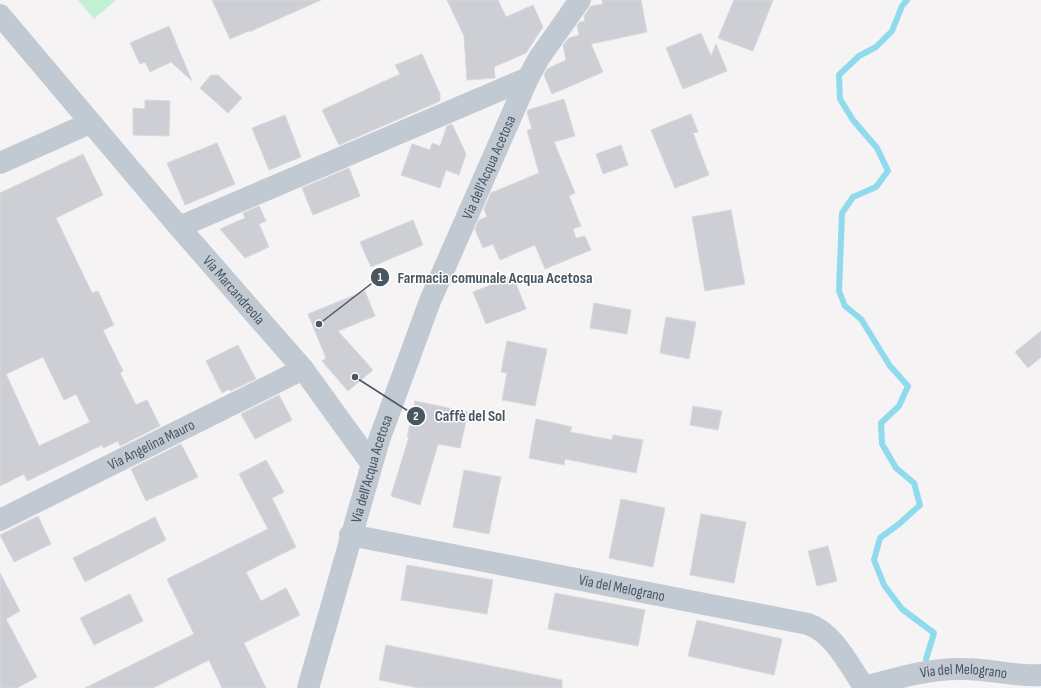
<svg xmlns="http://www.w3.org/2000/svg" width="1041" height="688" font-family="'Sofia Sans Condensed',sans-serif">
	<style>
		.green { fill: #c3f1d5 }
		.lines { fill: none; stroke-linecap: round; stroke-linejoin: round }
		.stream { stroke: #90daee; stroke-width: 6 }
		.building { fill: #cdcfd5; stroke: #d7d9de; fill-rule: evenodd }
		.minor { stroke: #c1cad2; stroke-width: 22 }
		.labels { text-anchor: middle; stroke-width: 3; stroke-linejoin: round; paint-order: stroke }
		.street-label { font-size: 15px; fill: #4a5661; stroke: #fff }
		.leader { fill: none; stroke: #4a5661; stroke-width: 1.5 }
		.callout-dot { fill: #4a5661; stroke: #fff; stroke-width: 1.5 }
		.mark-label { font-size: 12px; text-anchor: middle; font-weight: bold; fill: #fff }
		.callout-label { font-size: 16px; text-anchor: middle; font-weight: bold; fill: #4a5661; stroke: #fff; stroke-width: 3; stroke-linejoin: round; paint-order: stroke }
	</style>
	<rect width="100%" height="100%" fill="#f5f3f3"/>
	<path class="green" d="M78,0h38l-22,19z"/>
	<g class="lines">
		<path class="stream" d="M907,0l-5,6 -10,25 -16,16 -17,9 -20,19 1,24 13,21 24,28 11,23 -12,16 -23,10 -11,16 -3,78 6,15 16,13 29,47 18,20 -9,20 -18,17 1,21 14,24 18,15 6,22 -21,19 -19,14 -6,22 10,25 18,24 32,24 -8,26"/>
	</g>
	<path class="building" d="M212,0h109l-72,32 2,-2 -21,9z
		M447,0h51l8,17 27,-12 10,22 -17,26 -32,14 1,11 -28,2 -3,-44z
		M602,0h39l6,32 -56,12 12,28 -51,22 -8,-19 3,-6 19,-9 -3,-15 6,-7 10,-3 -2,-10 3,-3 5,-1 -1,-5 7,-10 12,-2z
		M734,0h39l-20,51 -35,-13z
		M169,26l23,55 -21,-19 -21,10 -5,-10 -5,2 -10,-21z
		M701,33l10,23 5,-12 11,27 -44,18 -17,-41z
		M422,54l18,40v7l-101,44 -17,-35 78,-36 -5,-9z
		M211,75h7l24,23 -14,15 -28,-25z
		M564,99l11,37 -21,6 21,51 -6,3 12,30 -8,3 3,9 9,-2 6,14 -46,19 -10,-24 -35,15 -7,-16 -10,4 -8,-19 4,-9 8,-3 -3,-8 7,-16 48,-20 -12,-43 5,-1 -5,-17 1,-2z
		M145,100l25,1 -1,35 -36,-1v-27l12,1z
		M691,114l7,18 -5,1 16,42 -34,13 -24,-58z
		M285,115l16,42 -32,13 -17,-42z
		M452,124l14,30 -7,21 -13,-5 -6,18 -39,-13 11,-31 18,6 2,-7 8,3 7,-20z
		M217,143l18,41 -50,21 -18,-42z
		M621,145l7,20 -25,9 -7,-20z
		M83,154l20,41 -47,23 36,75 6,-2 16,34 -11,5 20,41 -3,2 16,32 11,-5 13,26 -40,20 -2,-5 -15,7 -1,-3 -75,36 -3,-7 -24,12v-293zM43,357l21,43 12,-6 14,28 -51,24 -33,-72z
		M349,168l11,28 -47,19 -11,-27z
		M259,206l7,15 -7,3 10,23 -24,11 -25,-29 25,-11 -2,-5z
		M731,210l14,74 -40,7 -13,-74z
		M413,220l10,25 -52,22 -11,-25z
		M513,276l13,33 -40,15 -13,-32z
		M365,291l10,25 -37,15 35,39 -25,21 -26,-30 4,-3 -18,-44z
		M594,303l37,7 -4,24 -37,-6z
		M666,317l30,5 -7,37 -29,-6z
		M1041,331v26l-13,11 -13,-16z
		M507,341l40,8 -12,57 -33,-6 5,-27 -6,-1z
		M238,345l18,34 -26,12 -1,-2 -7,4 -16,-32z
		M279,395l13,25 -37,19 -14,-25z
		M415,401l53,11 -8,36 -22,-4 -18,61 -29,-9 18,-59h-2z
		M693,406l29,5 -4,19 -28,-5z
		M536,419l36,8 -2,5 42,8 1,-5 30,5 -7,33 -71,-14 -1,6 -35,-7z
		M181,444l17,33 -52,24 -15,-32z
		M266,460l18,32 -12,6 24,49 -50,25 15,29 25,-13 14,27 -56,28 22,45h-44l-13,-28 -56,28h-68l109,-54 -27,-55 101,-50 -29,-55z
		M464,470l37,7 -12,57 -36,-7z
		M621,499l44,9 -12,59 -44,-9z
		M701,514l45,8 -12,61 -44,-8z
		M38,516l13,28 -37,18 -14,-27z
		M155,517l11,23 -81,42 -12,-24z
		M828,546l9,35 -20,5 -9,-35z
		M407,565l86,15 -6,34 -86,-14z
		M0,573l20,38 -14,8 31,58 -20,11h-17z
		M555,593l90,17 -7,36 -90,-17z
		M130,594l13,27 -49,24 -14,-27z
		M697,620l85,19 -8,36 -86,-19z
		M386,645l176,35v8h-143l-40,-8z"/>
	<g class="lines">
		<g class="minor">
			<path id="s1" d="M0,15l179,212 124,142 68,94"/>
			<path d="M0,163l90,-40"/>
			<path d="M179,227l349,-149"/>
			<path id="s2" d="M0,520l303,-151"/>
			<path id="s3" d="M350,535l458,89c26,9 41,41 56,63 33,-9 66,-19 100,-18 26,0 52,8 77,6"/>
			<path id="s4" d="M308,688l71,-248 51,-139 98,-223 11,-20 41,-58"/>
		</g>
	</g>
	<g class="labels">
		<g class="street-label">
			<text dy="5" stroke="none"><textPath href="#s4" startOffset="552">Via dell'Acqua Acetosa</textPath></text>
			<text dy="5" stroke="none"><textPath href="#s1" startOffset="361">Via Marcandreola</textPath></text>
			<text dy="5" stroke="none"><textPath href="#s2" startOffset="169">Via Angelina Mauro</textPath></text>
			<text dy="5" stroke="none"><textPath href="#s4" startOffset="228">Via dell'Acqua Acetosa</textPath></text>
			<text dy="5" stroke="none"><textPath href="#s3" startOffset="277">Via del Melograno</textPath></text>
			<text dy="5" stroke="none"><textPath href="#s3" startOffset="654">Via del Melograno</textPath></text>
		</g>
	</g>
	<path class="leader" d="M319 324L380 277M355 377L416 416"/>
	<g class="callout-dot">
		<circle cx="319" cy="324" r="4"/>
		<circle cx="355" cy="377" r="4"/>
		<circle cx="380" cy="277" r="10"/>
		<circle cx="416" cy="416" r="10"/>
	</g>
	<g class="mark-label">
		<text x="380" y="281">1</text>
		<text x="416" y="420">2</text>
	</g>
	<g class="callout-label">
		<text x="495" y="283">Farmacia comunale Acqua Acetosa</text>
		<text x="470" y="421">Caffè del Sol</text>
	</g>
</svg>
